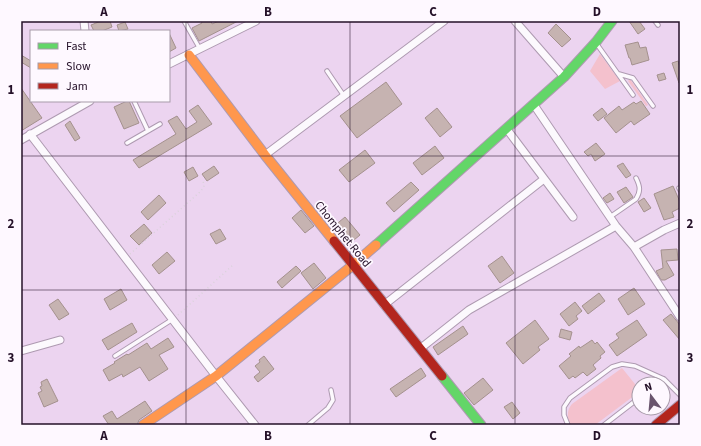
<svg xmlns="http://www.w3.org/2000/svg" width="701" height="446" font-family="'Source Sans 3',sans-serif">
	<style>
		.green { fill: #f4c1cd }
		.building { fill: #c6b3b1; stroke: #a4918e }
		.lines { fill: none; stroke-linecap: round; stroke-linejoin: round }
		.lane-casing { stroke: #ae9ab1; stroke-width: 5.5 }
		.street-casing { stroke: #ae9ab1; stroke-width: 9 }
		.fast-casing { stroke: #ae9ab1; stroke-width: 11 }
		.slow-casing { stroke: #ae9ab1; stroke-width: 11 }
		.jam-casing { stroke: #ae9ab1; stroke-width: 11 }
		.path { stroke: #dad2db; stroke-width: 1.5; stroke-dasharray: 1 3; stroke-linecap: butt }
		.lane { stroke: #fcf9fd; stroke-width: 3.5 }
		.street { stroke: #fcf9fd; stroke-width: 7 }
		.fast { stroke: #63d668; stroke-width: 9 }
		.slow { stroke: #ff974d; stroke-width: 9 }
		.jam { stroke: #b3261e; stroke-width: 9 }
		.grid { fill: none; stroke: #241028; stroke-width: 1; stroke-opacity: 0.55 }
		.labels { text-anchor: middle; stroke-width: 3.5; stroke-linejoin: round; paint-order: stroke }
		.street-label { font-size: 12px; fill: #241028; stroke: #fef8ff }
		.neatline { fill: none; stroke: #241028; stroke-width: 1.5 }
		.grid-label { font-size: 13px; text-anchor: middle; font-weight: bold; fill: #241028 }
	</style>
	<rect width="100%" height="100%" fill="#ecd4f0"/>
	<path class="green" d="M600,54l20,27 -15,8 -15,-18z
		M630,79l18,26 -2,1 -18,-25z
		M622,368l17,21v3l-44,33h-24c-5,-7 -4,-15 1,-21z"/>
	<path class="building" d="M101,21h9l2,6 -10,4h-8l-3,-6z
		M201,21h10l1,3 7,-3h19l-39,20 -7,-13 10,-5z
		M629,21h10l6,8 -7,5z
		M125,22l3,7 -9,2 -2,-6z
		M556,24l15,15 -9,8 -14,-14z
		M169,33l7,15 -7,4z
		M638,42l2,6 6,-1 3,13 -17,5 -2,-7h-1l-4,-13z
		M21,55l10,6v7l-10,-6z
		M678,61l2,6 -1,16 -7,-20z
		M664,73l2,6 -7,2 -2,-6z
		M386,82l16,22 -45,34 -17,-22z
		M21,88l21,30 -21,13z
		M127,101h2l10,22 -15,6 -10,-22z
		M641,101l9,13 -16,11 -3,-4 -15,12 -12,-15 15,-12 3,4 12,-8 2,2z
		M198,105l14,19 -73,44 -6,-8 43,-26 -8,-13 9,-5 9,13 11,-7 -8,-11z
		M437,108l15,19 -12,10 -15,-19z
		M602,108l5,6 -9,7 -5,-6z
		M70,121l10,17 -5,3 -10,-16z
		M596,143l9,11 -10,7 -4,-7 -3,2 -4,-4z
		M435,146l9,12 -22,17 -9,-12z
		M365,150l10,13 -26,19 -10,-12z
		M623,163l8,12 -5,3 -9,-12z
		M214,166l5,7 -12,8 -5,-7z
		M193,167l5,9 -9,5 -5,-9z
		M411,182l8,8 -25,22 -8,-9z
		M673,186l7,16v6l-8,4 2,5 -10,3 -10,-26z
		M626,187l7,10 -9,6 -7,-11z
		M610,193l4,6 -7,4 -4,-5z
		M159,195l7,8 -18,17 -7,-8z
		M644,198l7,10 -7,4 -6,-10z
		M301,210l13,16 -9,7 -13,-15z
		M345,217l15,18 -12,10 -15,-18z
		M144,224l8,9 -13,12 -9,-9z
		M220,229l6,10 -10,5 -6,-10z
		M677,249l1,11 -12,1 8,14 -9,5h-4l-5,-9 7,-3 -2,-18z
		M167,252l8,9 -16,13 -7,-9z
		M502,256l12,17 -14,10 -12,-17z
		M314,263l12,15 -13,11 -12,-16z
		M296,266l5,5 -19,17 -5,-6z
		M634,288l11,16 -17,11 -10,-16z
		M121,289l6,11 -17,10 -6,-11z
		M599,293l6,8 -17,13 -6,-8z
		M58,299l11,15 -10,6 -10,-15z
		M575,302l7,9 -6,5 2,3 -9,7 -9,-12z
		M671,314l9,11v15l-17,-20z
		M535,320l14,19 -11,8 2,3 -17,14 -17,-21z
		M637,320l10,15 -30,21 -8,-11 10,-7 -3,-4z
		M132,323l5,9 -29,18 -6,-10z
		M463,326l5,8 -30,21 -5,-8z
		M561,329l11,3 -2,8 -11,-3z
		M168,338l6,9 -15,8 9,14 -19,12 -9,-14 -17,10 -1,-3 -13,7 -6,-11 12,-7 -1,-1 13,-8 1,1 19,-12 4,6z
		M592,340l3,4 2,-2 8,10 -5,4 1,2 -8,7 3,4 -9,7 -4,-4 -8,6 -2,-2 -4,3 -10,-13 12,-10 -2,-2 10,-8 1,2z
		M264,356l10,13 -16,13 -4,-5 6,-5 -5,-6 5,-4 -1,-2z
		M421,368l5,8 -30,21 -6,-8z
		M483,378l10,12 -19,15 -10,-12z
		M47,379l11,22 -14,6 -6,-14 4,-2 -2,-4 2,-1 -1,-4z
		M145,401l7,10 -13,9 -2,5h-28l-6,-9 9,-5 5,8z
		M512,402l8,11 -7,6 -9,-12z"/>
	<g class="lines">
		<defs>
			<path id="lane" d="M184,21l16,28
				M655,21l3,4
				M596,43l37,52
				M327,71l17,25
				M619,74l14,4 20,28
				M134,101l14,30
				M127,143l33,-19
				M679,188l1,2
				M610,217l26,-18c5,-8 4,-13 0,-21
				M115,356l58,-37
				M658,384l6,-5
				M308,425l20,-17 5,-8 -2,-10
				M568,425l-4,-10v-8l6,-9 42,-31 10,-3 13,2 29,13 16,16
				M604,425l35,-27"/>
			<path id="street" d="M84,21l1,10
				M515,21l49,56
				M169,64l87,-43
				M534,105l82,121 18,21 46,70
				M506,128l67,89
				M30,134l186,242 39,49
				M21,140l69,-39
				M265,155l179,-134
				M634,247l30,-17 16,-7
				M384,305l160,-126
				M421,348l48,-38 147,-84
				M21,351l39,-11"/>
			<path id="fast" d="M376,245l188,-168 32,-35 16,-21
				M442,376l39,49"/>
			<path id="slow" d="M189,55l76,100 69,86
				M143,425l73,-49 137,-111 23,-20"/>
			<path id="jam" d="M334,241l108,135
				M656,425l24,-20"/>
		</defs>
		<use href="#lane" class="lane-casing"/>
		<use href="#street" class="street-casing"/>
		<use href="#fast" class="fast-casing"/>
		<use href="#slow" class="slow-casing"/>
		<use href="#jam" class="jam-casing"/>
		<path class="path" d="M130,254l71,-63 3,-5 -1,-6
			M178,315l55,-50"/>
		<use href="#lane" class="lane"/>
		<use href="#street" class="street"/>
		<use href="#fast" class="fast"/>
		<use href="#slow" class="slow"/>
		<use href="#jam" class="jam"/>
	</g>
	<path class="grid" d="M186,21v404M350,21v404M515,21v404M21,156h659M21,290h659"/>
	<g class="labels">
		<g class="street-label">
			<text transform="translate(343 234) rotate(51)" y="4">Chomphet Road</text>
		</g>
	</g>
	<rect width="701" height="446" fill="none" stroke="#fef8ff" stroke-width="44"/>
	<rect x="30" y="30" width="140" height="72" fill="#fef8ff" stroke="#a79ba9"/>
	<rect x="38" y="43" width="20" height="6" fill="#63d668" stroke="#a79ba9"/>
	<text x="66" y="50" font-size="12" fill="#241028">Fast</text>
	<rect x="38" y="63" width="20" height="6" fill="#ff974d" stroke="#a79ba9"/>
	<text x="66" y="70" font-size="12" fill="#241028">Slow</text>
	<rect x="38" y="83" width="20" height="6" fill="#b3261e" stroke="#a79ba9"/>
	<text x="66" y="90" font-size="12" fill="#241028">Jam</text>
	<g transform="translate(651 396) rotate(344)"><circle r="19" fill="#fef8ff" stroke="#a79ba9"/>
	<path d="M0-3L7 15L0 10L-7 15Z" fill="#6a556e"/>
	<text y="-6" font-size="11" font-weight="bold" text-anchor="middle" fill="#241028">N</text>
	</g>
	<rect x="22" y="22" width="657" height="402" class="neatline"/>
	<g class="grid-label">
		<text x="104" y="16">A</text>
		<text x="268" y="16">B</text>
		<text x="433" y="16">C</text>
		<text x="597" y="16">D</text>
		<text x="11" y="94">1</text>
		<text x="690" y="94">1</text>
		<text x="11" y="228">2</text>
		<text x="690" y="228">2</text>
		<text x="11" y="362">3</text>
		<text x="690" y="362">3</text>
		<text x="104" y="440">A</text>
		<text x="268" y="440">B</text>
		<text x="433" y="440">C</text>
		<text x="597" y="440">D</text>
	</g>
</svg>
